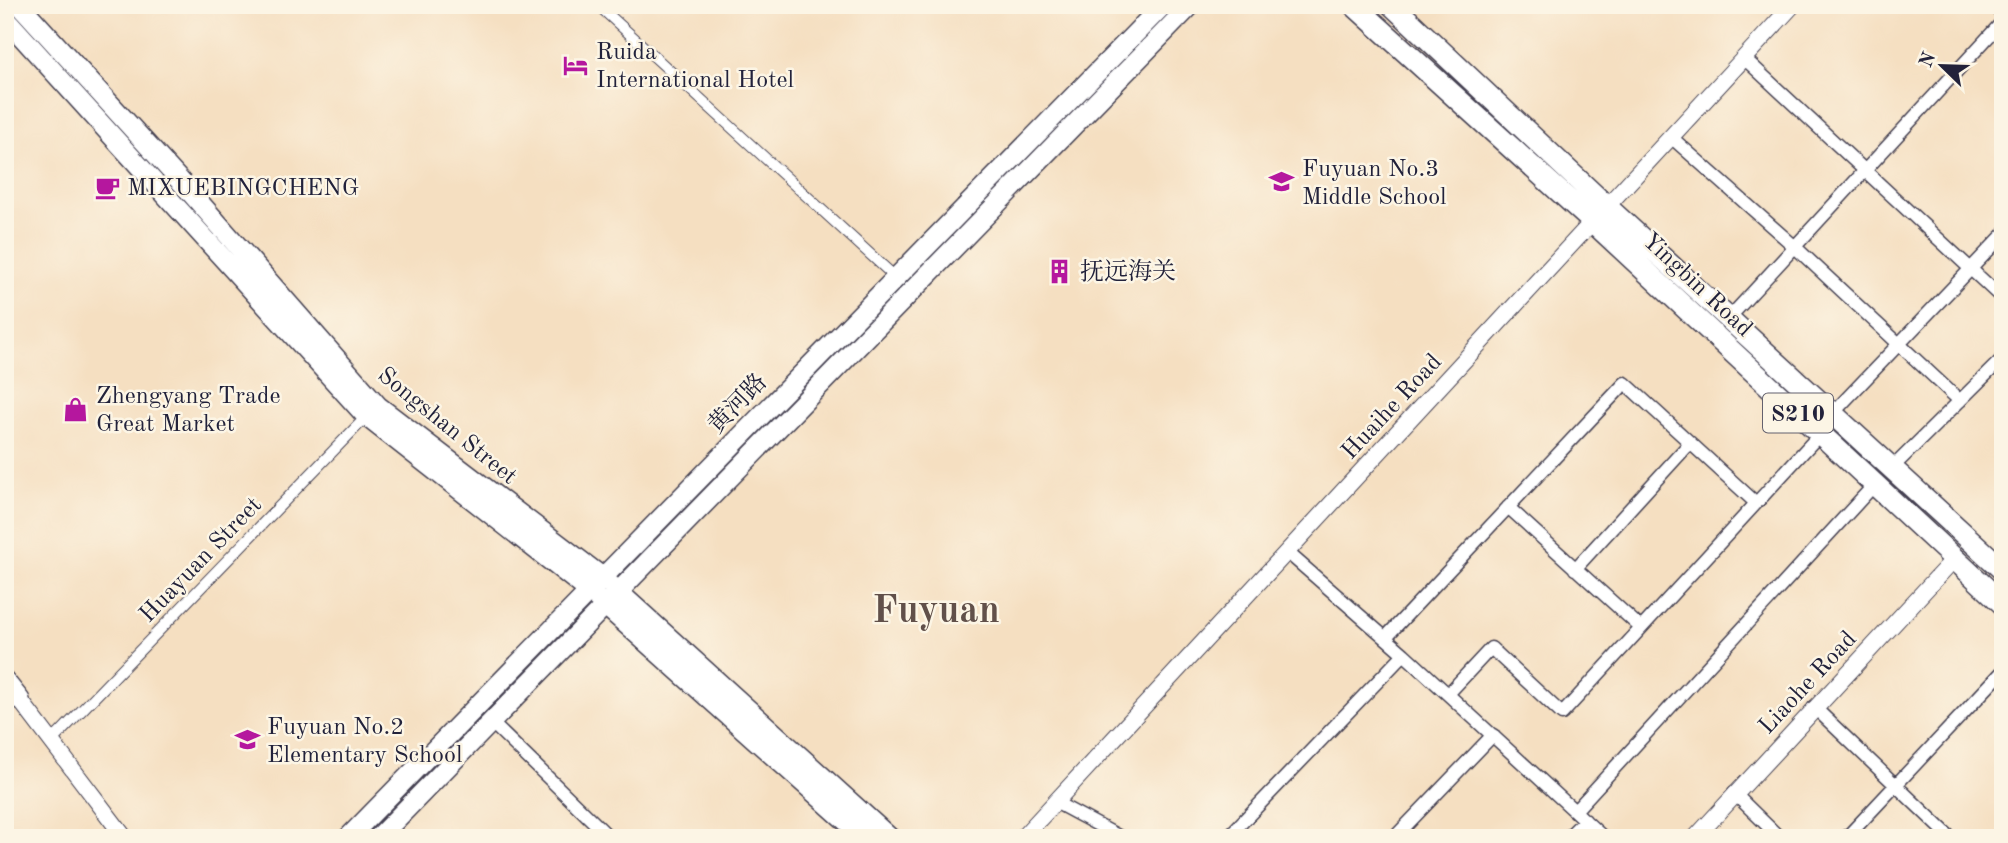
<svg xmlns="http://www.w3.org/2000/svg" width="2008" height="843" font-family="'Old Standard TT','Noto Serif SC',serif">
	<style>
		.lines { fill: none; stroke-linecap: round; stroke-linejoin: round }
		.pedestrian-casing { stroke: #423e4f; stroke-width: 12 }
		.minor-casing { stroke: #423e4f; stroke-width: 15 }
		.tertiary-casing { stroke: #423e4f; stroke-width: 18 }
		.secondary-casing { stroke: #423e4f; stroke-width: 22 }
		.primary-casing { stroke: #423e4f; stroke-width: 24 }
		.pedestrian { stroke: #fff; stroke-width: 10 }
		.minor { stroke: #fff; stroke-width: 12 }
		.tertiary { stroke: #fff; stroke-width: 16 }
		.secondary { stroke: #fff; stroke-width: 19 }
		.primary { stroke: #fff; stroke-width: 21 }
		.labels { text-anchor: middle; stroke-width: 5; stroke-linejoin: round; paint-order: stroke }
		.shield { fill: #fcf5e5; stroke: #63616e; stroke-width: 2 }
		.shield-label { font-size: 23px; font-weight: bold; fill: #22223b }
		.poi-label { font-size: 24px; fill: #22223b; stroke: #fcf5e5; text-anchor: start }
		.street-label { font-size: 24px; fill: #22223b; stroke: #fcf5e5 }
		.town-label { font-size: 38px; font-weight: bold; fill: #61504a; stroke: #fcf5e5 }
	</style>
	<rect width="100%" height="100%" fill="#fcf5e5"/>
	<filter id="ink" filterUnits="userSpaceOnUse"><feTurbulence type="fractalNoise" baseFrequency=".0143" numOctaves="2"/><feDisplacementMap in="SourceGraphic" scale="14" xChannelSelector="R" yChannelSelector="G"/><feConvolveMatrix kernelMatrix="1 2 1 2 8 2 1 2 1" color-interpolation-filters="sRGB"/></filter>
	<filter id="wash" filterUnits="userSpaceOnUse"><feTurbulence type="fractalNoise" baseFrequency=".00686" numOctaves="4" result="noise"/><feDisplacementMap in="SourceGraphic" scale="28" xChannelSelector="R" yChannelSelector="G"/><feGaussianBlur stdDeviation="1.57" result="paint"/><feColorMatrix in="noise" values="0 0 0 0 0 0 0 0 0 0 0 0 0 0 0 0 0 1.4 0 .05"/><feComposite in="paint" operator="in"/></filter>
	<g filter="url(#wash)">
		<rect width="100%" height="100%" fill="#f5dfc1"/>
	</g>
	<g filter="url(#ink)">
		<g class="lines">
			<defs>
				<path id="pedestrian" d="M598,5l297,272
					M52,741l315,-325"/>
				<path id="minor" d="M1993,5l10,10
					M1744,58l259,241
					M1671,137l123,109 166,155
					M1729,318l274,-297
					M1833,413l170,-178
					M1892,468l111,-110
					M1508,507l133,121
					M1287,552l117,102 200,184
					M1575,569l115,-126
					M1386,637l239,-254 131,120
					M1448,694l43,-46 71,66 258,-280
					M1814,707l136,130
					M491,722l119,116
					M1734,793l46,45
					M1055,802l67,36
					M1575,811l299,-326
					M1227,838l177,-184
					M1394,838l99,-103
					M1567,838l18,-18
					M1846,838l157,-167"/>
				<path id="tertiary" d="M20,700l105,138
					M1022,838l771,-833
					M1695,838l259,-279"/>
				<path id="secondary" d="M20,5l172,189 186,212 224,171 288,261
					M5,18l362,399 222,174 276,247
					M5,681l15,19
					M348,838l815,-833
					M378,838l813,-833"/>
				<path id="primary" d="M1354,5l239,217 410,382
					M1392,5l215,202 396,363"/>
			</defs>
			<use href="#pedestrian" class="pedestrian-casing"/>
			<use href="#minor" class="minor-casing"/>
			<use href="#tertiary" class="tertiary-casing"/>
			<use href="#secondary" class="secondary-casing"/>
			<use href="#primary" class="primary-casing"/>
			<use href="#pedestrian" class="pedestrian"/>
			<use href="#minor" class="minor"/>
			<use href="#tertiary" class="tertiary"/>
			<use href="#secondary" class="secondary"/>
			<use href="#primary" class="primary"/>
		</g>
	</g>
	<defs>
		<symbol id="hotel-bare" viewBox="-9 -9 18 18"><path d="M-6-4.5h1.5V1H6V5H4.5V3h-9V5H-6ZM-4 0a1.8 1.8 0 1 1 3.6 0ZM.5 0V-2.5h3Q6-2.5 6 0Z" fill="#b5179e" stroke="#fcf5e5" stroke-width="2.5" paint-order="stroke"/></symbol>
		<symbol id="school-bare" viewBox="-9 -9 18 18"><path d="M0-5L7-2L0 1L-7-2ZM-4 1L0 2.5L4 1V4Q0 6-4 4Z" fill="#b5179e" stroke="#fcf5e5" stroke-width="2.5" paint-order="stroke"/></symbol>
		<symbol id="cafe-bare" viewBox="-9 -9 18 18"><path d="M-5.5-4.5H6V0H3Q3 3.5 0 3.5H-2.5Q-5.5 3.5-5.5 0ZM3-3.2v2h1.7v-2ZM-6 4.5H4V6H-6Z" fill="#b5179e" stroke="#fcf5e5" stroke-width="2.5" paint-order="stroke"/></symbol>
		<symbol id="building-bare" viewBox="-9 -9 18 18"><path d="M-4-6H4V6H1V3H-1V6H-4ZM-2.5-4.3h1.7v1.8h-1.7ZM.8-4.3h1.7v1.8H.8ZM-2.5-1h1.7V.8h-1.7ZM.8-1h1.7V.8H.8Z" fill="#b5179e" stroke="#fcf5e5" stroke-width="2.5" paint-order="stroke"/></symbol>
		<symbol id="shop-bare" viewBox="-9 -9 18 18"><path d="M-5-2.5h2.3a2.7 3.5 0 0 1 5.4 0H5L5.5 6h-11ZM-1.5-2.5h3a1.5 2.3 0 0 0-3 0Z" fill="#b5179e" stroke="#fcf5e5" stroke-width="2.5" paint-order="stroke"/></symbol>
	</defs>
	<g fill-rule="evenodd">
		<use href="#hotel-bare" x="558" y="48" width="35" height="35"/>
		<use href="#school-bare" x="1264" y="164" width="35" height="35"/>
		<use href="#cafe-bare" x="90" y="170" width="35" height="35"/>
		<use href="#building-bare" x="1042" y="254" width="35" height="35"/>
		<use href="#shop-bare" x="58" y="392" width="35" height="35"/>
		<use href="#school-bare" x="230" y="722" width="35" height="35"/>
	</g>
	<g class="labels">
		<rect class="shield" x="1763" y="393.5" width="70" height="39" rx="5"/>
		<g class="shield-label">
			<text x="1798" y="421">S210</text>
		</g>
		<g class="poi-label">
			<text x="596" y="59">Ruida<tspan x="596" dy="28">International Hotel</tspan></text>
			<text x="1302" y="176">Fuyuan No.3<tspan x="1302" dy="28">Middle School</tspan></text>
			<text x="127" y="195">MIXUEBINGCHENG</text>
			<text x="1080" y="279">抚远海关</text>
			<text x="96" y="403">Zhengyang Trade<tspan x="96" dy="28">Great Market</tspan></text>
			<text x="267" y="734">Fuyuan No.2<tspan x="267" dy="28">Elementary School</tspan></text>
		</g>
		<g class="street-label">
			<text transform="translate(1698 284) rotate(43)" y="8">Yingbin Road</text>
			<text transform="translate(737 403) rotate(-46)" y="8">黄河路</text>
			<text transform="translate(1391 406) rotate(-47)" y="8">Huaihe Road</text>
			<text transform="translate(448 425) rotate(39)" y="8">Songshan Street</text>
			<text transform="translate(200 559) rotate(-46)" y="8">Huayuan Street</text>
			<text transform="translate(1807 682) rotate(-47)" y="8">Liaohe Road</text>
		</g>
		<g class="town-label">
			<text x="936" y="622">Fuyuan</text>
		</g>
	</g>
	<rect width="2008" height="843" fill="none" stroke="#fcf5e5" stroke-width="28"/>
	<g transform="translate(1942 66) rotate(293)" stroke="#fcf5e5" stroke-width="5" paint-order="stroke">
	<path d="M0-5L12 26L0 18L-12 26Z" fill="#22223b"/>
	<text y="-10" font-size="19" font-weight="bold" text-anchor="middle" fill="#22223b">N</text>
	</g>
</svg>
